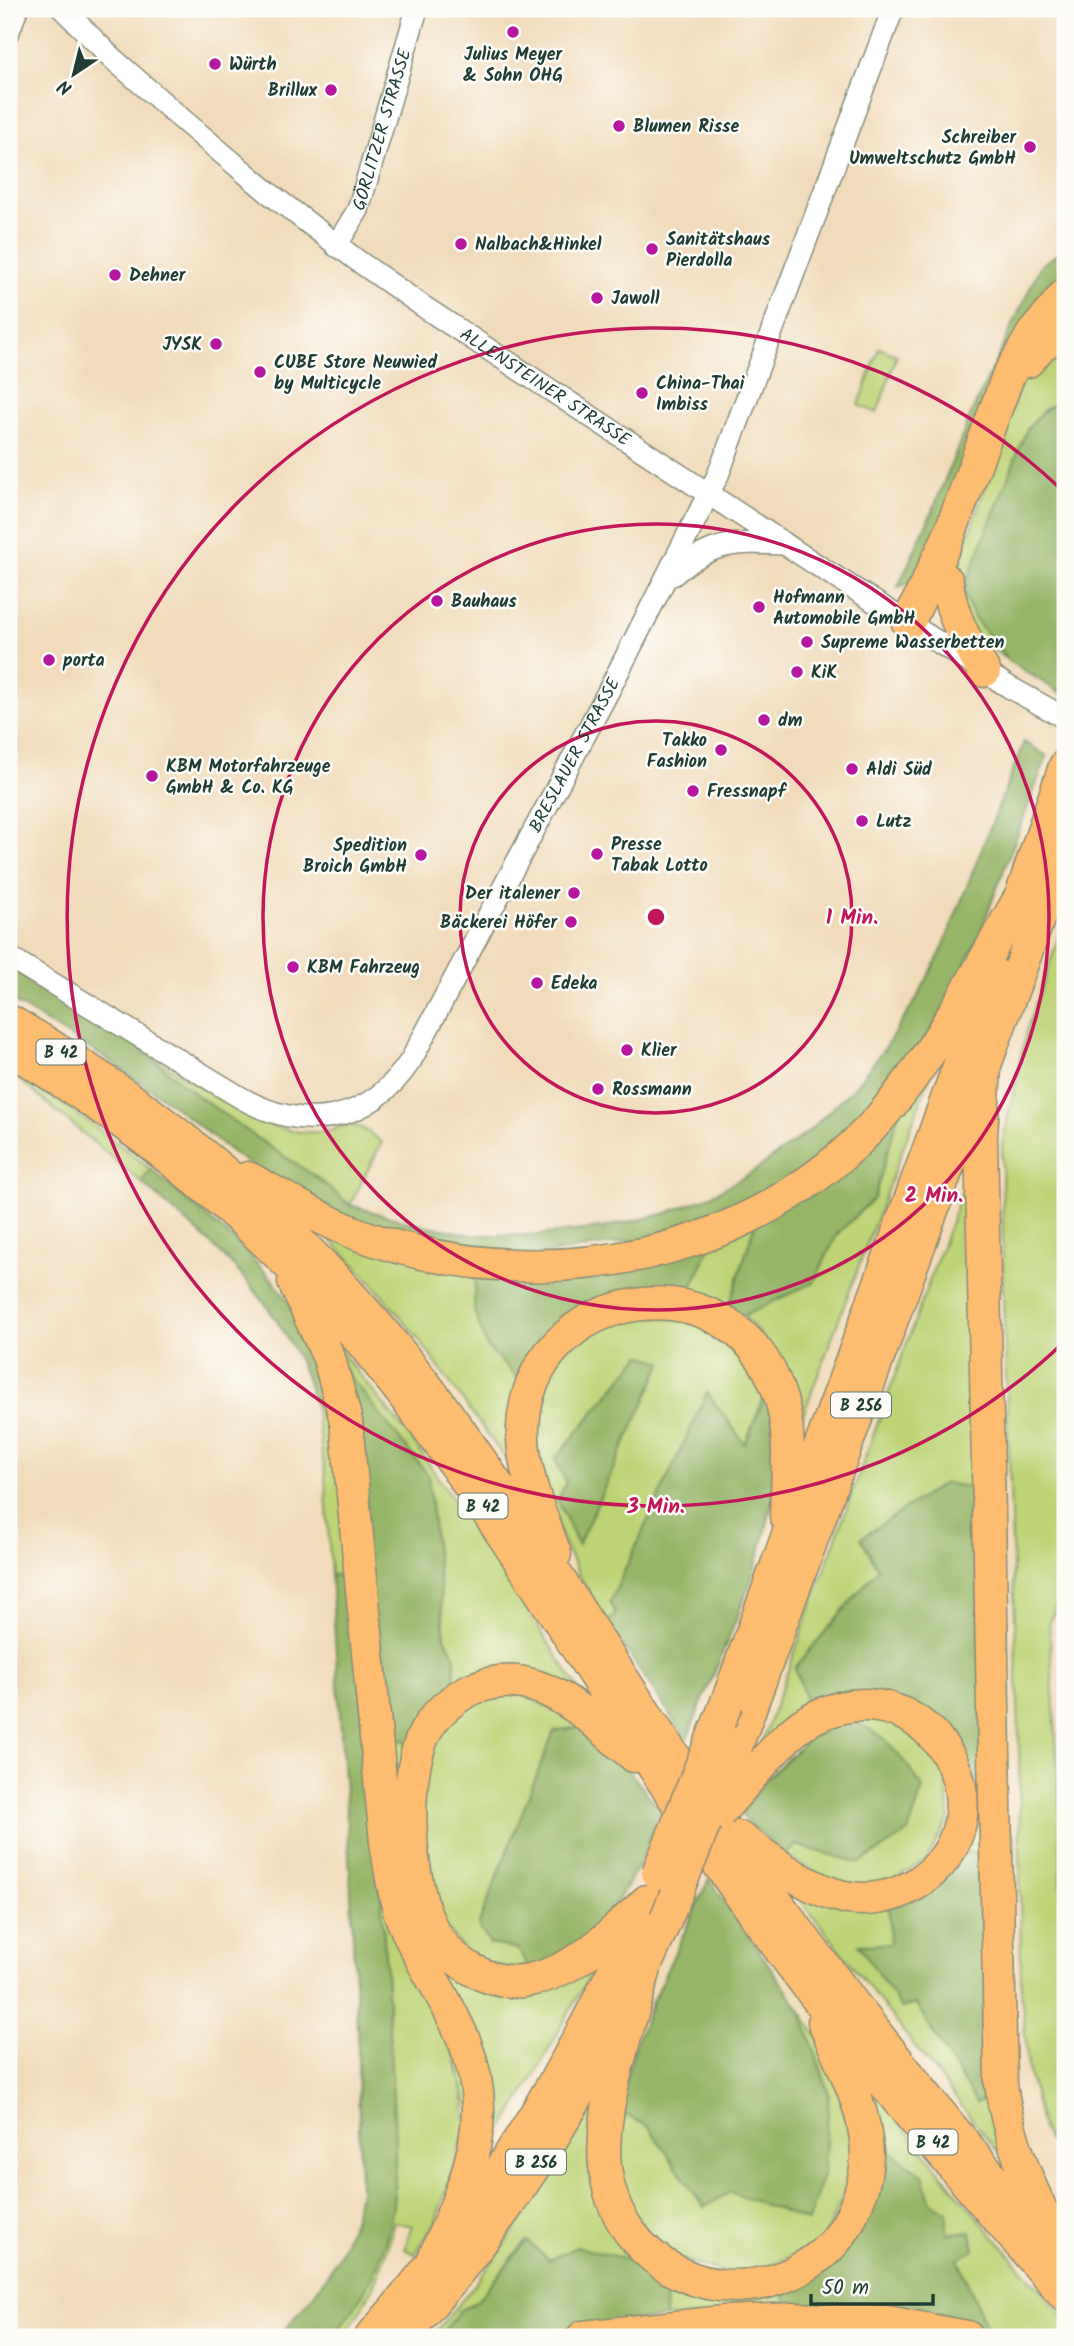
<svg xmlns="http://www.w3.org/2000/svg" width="1074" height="2346" font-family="Kalam,sans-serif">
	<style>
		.green { fill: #bdd376; stroke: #6e8855; stroke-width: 2; fill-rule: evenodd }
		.forest { fill: #96b567; stroke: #5a794e; stroke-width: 2 }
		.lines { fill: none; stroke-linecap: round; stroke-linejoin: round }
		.minor-casing { stroke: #888c77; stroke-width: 24 }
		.highway-casing { stroke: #888c77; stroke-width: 35 }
		.minor { stroke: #fff; stroke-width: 21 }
		.highway { stroke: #febc70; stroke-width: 32 }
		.highway-bridge-casing { stroke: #888c77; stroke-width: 35; stroke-linecap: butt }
		.highway-bridge { stroke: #febc70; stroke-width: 32 }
		.ring { fill: none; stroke: #c2185b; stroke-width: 3.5 }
		.poi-dot { fill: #b5179e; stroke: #fdfcf7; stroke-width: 2.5 }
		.labels { text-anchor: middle; stroke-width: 5; stroke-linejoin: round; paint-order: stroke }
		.shield { fill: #fdfcf7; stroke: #62766e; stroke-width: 2 }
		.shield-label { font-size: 16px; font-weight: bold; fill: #1f3d34 }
		.poi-label { font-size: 18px; font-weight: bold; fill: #1f3d34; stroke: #fdfcf7; text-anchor: start }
		.street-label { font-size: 18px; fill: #1f3d34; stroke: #fdfcf7 }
		.centre { fill: #c2185b; stroke: #fdfcf7; stroke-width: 3.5 }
		.ring-label { font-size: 21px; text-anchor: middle; font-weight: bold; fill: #c2185b; stroke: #fdfcf7; stroke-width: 5; stroke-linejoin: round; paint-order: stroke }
	</style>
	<rect width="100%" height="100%" fill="#fdfcf7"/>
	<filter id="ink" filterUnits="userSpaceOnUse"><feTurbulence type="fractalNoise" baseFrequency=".0143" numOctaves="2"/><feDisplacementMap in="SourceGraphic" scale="14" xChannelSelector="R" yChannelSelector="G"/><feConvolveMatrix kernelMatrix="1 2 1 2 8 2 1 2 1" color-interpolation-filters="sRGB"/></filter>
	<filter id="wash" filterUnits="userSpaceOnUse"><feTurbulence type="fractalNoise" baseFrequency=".00686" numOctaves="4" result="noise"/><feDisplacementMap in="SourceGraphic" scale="28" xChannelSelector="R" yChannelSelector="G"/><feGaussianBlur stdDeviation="1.57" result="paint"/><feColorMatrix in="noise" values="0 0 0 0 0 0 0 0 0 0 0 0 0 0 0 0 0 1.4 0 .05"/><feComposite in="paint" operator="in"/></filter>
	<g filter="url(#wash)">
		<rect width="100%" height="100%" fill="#f1dbba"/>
		<path class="green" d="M1065,340v58l-22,13 -50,231 16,19c-13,-9 -40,-26 -46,-40 -6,-13 -5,-48 -3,-61l57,-166 7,-17z
			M879,348l18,7 -20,58 -18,-8z
			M1065,919v671l-16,32 10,167 3,125 3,40v216l-23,-41 -14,-62 -7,-77 -2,-260 -16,-434 -1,-151 24,-113z
			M139,1047c40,25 100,71 146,82 13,4 29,4 43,2 7,-1 14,-6 20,-6 12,-1 24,10 34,17l-32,63 -34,-28 -55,-36 -66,-47z
			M931,1073l-131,350c-15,-43 -22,-75 -57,-107l71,-34 23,-48 37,-36 26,-89z
			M17,1074l77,52 57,43 -10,13 -125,-105z
			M970,1169l5,319 -97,81 -83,99 14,40 -50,42z
			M755,1224l-26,83 -22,-9 -18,-4 21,-48z
			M319,1228l156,46 45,106 -8,88 -98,-135 -43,-51z
			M626,1312l88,14 55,60 -24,58 -37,-50 -92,220 -9,8 -28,-47 -24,-50 -24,-100 29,-72zM641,1355l-83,146 8,-19 -10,-23z
			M329,1337l81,100 84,122 91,140 -131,-9 1,-33 -10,-20z
			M336,1405l17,171 -22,-1 -6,-102 -10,-67z
			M511,1689l74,37 -95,218 28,5 13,22 -57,-9 -38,-46 -18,-112 15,-71 13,-17z
			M379,1696l14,7 3,35 14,5 -6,24 51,204 133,-5 5,3 -67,121 -46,77v-19l-54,-191z
			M870,1714l45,17 30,43 5,43 -23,42 -43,27 -48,-2 -51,-29 11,-10 64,18 -12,-146z
			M968,1794h16l-1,60 -24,-2z
			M381,1883l75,158 11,84 -31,96 -21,33 -10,-5 7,-23 -18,-4c-9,40 -26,83 -52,115h-11l11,-11 51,-122 1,-59z
			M789,1885l100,21 2,38 -32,2 57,57 60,100 15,-7 17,69z
			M801,2011l28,44 29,108 -36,79 -79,35 -76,-21 -48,-59 -2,-86 31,15 56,81 26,-15 78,29 21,-127z
			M848,2058c71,88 141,177 217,259v20h-64l-12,-4 -42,-100 -17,-32 -7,-26 -47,-33z
			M601,2094l40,168 -92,-2 -23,-19 -50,61 -17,9 -19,26h-9c65,-73 120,-158 170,-243z
			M666,2280l118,9 4,21 -123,8z"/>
		<path class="forest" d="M1065,249v32l-128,260 -26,42 -13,4 34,-75 40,-100 69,-147z
			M1065,398v298l-56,-35 -35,-43 -11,-27 64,-162 16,-18z
			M1024,742l23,14 -69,182 -41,84 -83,107 -74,58 -100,47 -157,23 -149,-27 -95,-47 -42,-27 -68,-54 -59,-41 -101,-62v-32l130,80 56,47 66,47 55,36 34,28 57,17 67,13h64l64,-7 62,-14 42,-16 47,-26 55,-40 48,-47 29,-37 32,-50 24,-46z
			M900,1109l-26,89 -37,36 -23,48 -71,34 -14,-9 26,-83z
			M151,1169l86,74 33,34 27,36 39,92 -21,1c-28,-104 -97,-156 -174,-224z
			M710,1246l-21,48 -45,-6 -26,4 -23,10 -75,78 -33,-33 -13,-37 1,-36z
			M641,1355l22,7 -85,183 -20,-44 8,-19 -11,-23z
			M340,1364l88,111 17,162 10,20 -1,33 -44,53 -14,-5 -3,-35 -14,-7z
			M769,1386c2,24 10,56 8,79 -8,96 -56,186 -90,274l-80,-117 9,-8 -6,-12 97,-209 38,51z
			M944,1483l31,5 9,306h-16l-28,-67 -131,-19 -14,-40 83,-99 -17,-31z
			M331,1575l22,1c14,150 29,299 36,449 2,59 10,121 4,180 -6,48 -29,97 -62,132h-53c39,-41 73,-89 82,-146l-2,-141 -8,-180z
			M848,1717l36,21 23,27 16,23 -15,44 -48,31 -64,-18 -11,10 -44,-40 24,-35 45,-43z
			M585,1726l37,36 38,48 -21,55 -34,56 -18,21 -56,29 -13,-22 -28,-5 -12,-18 76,-195z
			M959,1852l24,2 8,242 -15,7 -60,-99 -15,4 -42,-63 31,-1 -1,-38z
			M709,1879l92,132 28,83 -5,78 -16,49 -78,-29 -26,15 -56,-81 -31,-15 20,-72 15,-37z
			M876,2142l47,33 7,26 17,11v21l24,-1 3,18 -17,9 32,74 -35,-9 -166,-14 -4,-21 24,-14z
			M527,2241l22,19 27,-13 65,15 25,18 -1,38 -51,5 -80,14h-94l19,-26 17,-9z"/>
	</g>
	<g filter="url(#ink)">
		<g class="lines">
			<defs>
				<g id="minor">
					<path id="s1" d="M63,9l49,49 72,63 85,72 89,68 69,48 396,260 186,118 56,31"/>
					<path d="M9,31l8,-22"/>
					<path id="s2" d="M336,246l22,-36 59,-201"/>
					<path d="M673,575c38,-34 63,-33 112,-31"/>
					<path id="s3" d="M9,957l229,139c64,38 131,28 173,-36l198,-370 109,-215 175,-466"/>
				</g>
				<path id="highway" d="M1028,361l13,-15 24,-15
					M947,581c4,35 19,61 37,90
					M908,623l40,-85 60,-162 24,-41 33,-40
					M1015,914l50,-148
					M9,1021c139,79 263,182 367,303 112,130 196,281 291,422 122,181 255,352 398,516
					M9,1049c98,57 187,125 269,205 29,29 59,58 85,90 133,162 236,347 355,519 105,151 224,295 347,432
					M985,1066l-4,70 20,949c7,52 26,97 49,143
					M248,1178c40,21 80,47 124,61 173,59 382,20 507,-120 58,-66 98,-147 142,-223
					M294,1282l35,76 17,63 40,421c4,25 7,51 15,74 26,68 79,119 77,197 -1,53 -28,105 -47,153
					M555,1554c-14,-40 -34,-84 -32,-127 7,-140 205,-173 255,-37 15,40 9,85 8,126
					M727,1702l266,-729
					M737,1744l328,-898
					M634,1756c-30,-25 -61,-58 -99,-70 -21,-7 -43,-5 -63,3 -17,8 -34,22 -44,38 -28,44 -20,156 4,202 18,33 58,59 97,51 48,-9 83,-47 118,-79
					M738,1837c32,22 67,51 106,60 25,5 51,0 72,-13 102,-65 17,-221 -99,-168 -22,10 -40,31 -56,49
					M645,1969c-16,57 -46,139 -40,197 10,99 117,152 202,99 19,-12 36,-30 45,-51 9,-19 15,-40 15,-61 -1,-46 -26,-90 -43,-131
					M371,2337c116,-132 197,-264 270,-424
					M402,2337c111,-121 200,-267 264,-418
					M583,2337l140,-15 71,-3 93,3 80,15"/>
			</defs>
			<use href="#minor" class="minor-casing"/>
			<use href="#highway" class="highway-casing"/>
			<use href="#minor" class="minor"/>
			<use href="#highway" class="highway"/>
			<defs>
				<path id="highway-bridge" d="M719,1813l42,-48
					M658,1873l69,-171
					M666,1919l71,-175"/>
			</defs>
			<use href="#highway-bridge" class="highway-bridge-casing"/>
			<use href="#highway-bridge" class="highway-bridge"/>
		</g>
	</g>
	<g class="ring">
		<circle cx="656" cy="917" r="196"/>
		<circle cx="656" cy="917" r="393"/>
		<path d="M1065 1341A589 589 0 1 1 1065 493"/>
	</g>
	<g class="poi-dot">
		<circle cx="513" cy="32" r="7"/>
		<circle cx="215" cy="64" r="7"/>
		<circle cx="331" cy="90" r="7"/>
		<circle cx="619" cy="126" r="7"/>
		<circle cx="1030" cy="147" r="7"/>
		<circle cx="461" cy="244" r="7"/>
		<circle cx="652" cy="249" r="7"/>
		<circle cx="115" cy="275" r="7"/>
		<circle cx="597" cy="298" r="7"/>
		<circle cx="216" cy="344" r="7"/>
		<circle cx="260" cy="372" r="7"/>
		<circle cx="642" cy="393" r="7"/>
		<circle cx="437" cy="601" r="7"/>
		<circle cx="759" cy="607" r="7"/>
		<circle cx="807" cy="642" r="7"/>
		<circle cx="49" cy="660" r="7"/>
		<circle cx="797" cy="672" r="7"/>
		<circle cx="764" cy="720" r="7"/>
		<circle cx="721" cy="750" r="7"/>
		<circle cx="852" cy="769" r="7"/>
		<circle cx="152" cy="776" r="7"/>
		<circle cx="693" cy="791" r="7"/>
		<circle cx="862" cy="821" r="7"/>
		<circle cx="597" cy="854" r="7"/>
		<circle cx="421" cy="855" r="7"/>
		<circle cx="574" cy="893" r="7"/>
		<circle cx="571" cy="922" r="7"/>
		<circle cx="293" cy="967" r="7"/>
		<circle cx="537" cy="983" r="7"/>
		<circle cx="627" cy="1050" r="7"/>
		<circle cx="598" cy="1089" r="7"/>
	</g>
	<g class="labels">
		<g class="shield">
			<rect x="36.5" y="1039.5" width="49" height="25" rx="5"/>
			<rect x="831" y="1392.5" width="60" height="25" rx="5"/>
			<rect x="458.5" y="1493.5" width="49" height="25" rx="5"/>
			<rect x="908.5" y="2129.5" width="49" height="25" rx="5"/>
			<rect x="506" y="2149.5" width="60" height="25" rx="5"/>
		</g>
		<g class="shield-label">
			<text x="61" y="1058">B 42</text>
			<text x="861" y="1411">B 256</text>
			<text x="483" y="1512">B 42</text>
			<text x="933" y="2148">B 42</text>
			<text x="536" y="2168">B 256</text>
		</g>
		<g class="poi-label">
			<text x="513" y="60" text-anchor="middle">Julius Meyer<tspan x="513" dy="21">&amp; Sohn OHG</tspan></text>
			<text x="229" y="70">Würth</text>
			<text x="317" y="96" text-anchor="end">Brillux</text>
			<text x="633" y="132">Blumen Risse</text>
			<text x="1016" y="143" text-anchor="end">Schreiber<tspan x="1016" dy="21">Umweltschutz GmbH</tspan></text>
			<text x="666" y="245">Sanitätshaus<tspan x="666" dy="21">Pierdolla</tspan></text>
			<text x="475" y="250">Nalbach&amp;Hinkel</text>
			<text x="129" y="281">Dehner</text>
			<text x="611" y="304">Jawoll</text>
			<text x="202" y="350" text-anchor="end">JYSK</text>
			<text x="274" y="368">CUBE Store Neuwied<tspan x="274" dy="21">by Multicycle</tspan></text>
			<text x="656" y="389">China-Thai<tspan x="656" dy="21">Imbiss</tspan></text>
			<text x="773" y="603">Hofmann<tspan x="773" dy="21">Automobile GmbH</tspan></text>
			<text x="451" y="607">Bauhaus</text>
			<text x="821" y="648">Supreme Wasserbetten</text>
			<text x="63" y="666">porta</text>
			<text x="811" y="678">KiK</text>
			<text x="778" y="726">dm</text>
			<text x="707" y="746" text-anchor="end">Takko<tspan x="707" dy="21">Fashion</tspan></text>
			<text x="166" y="772">KBM Motorfahrzeuge<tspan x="166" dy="21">GmbH &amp; Co. KG</tspan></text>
			<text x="866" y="775">Aldi Süd</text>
			<text x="707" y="797">Fressnapf</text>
			<text x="876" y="827">Lutz</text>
			<text x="611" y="850">Presse<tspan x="611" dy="21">Tabak Lotto</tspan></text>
			<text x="407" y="851" text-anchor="end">Spedition<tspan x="407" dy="21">Broich GmbH</tspan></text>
			<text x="560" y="899" text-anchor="end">Der italener</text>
			<text x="557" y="928" text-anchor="end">Bäckerei Höfer</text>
			<text x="307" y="973">KBM Fahrzeug</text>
			<text x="551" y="989">Edeka</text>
			<text x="641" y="1056">Klier</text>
			<text x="612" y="1095">Rossmann</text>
		</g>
		<g class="street-label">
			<text dy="6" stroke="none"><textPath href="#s2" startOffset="126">GÖRLITZER STRASSE</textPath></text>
			<text dy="6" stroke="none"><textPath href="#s1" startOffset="614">ALLENSTEINER STRASSE</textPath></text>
			<text dy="6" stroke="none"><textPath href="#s3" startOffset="812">BRESLAUER STRASSE</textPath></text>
		</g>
	</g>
	<circle cx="656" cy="917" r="10" class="centre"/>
	<g class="ring-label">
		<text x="852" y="924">1 Min.</text>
		<text x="934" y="1202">2 Min.</text>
		<text x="656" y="1513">3 Min.</text>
	</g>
	<rect width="1074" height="2346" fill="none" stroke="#fdfcf7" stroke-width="35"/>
	<g transform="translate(74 74) rotate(215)" stroke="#fdfcf7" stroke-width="5" paint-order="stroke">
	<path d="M0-5L12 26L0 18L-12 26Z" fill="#1f3d34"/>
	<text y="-10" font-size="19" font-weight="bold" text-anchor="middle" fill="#1f3d34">N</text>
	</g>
	<path d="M811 2294v10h122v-10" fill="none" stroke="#1f3d34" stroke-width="3.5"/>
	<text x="822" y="2294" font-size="21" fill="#1f3d34" stroke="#fdfcf7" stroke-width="5" paint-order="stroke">50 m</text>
</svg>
